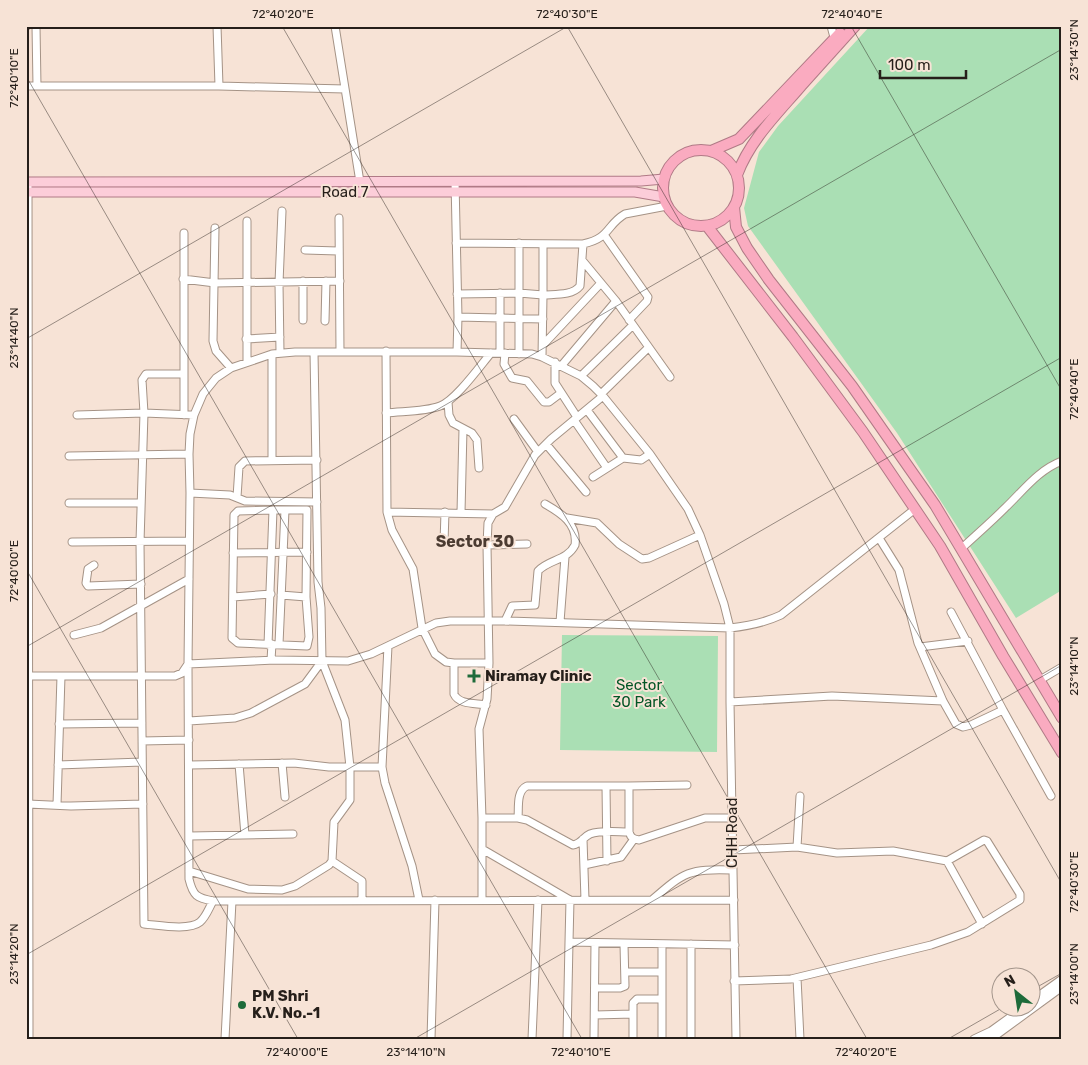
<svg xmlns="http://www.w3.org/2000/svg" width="1088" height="1065" font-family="Rubik,sans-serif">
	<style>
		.green { fill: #aadfb4 }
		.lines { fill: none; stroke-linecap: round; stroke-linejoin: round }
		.minor-casing { stroke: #a59386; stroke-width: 9 }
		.major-casing { stroke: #b07a86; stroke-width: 11 }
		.highway-casing { stroke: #b07a86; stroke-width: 12 }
		.minor { stroke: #fff; stroke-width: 7 }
		.major { stroke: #fccdd9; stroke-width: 9 }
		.highway { stroke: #faabc0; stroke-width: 10 }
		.ticks { fill: none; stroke: #261f1a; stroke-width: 1; stroke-opacity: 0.45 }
		.poi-dot { fill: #1e6b3a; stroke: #f7e3d6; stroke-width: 2 }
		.labels { text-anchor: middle; stroke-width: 4; stroke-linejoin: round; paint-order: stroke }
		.street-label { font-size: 15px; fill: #261f1a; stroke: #f7e3d6 }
		.poi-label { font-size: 15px; font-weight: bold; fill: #261f1a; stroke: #f7e3d6; text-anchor: start }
		.park-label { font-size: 15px; fill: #045626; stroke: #f7e3d6 }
		.neighbourhood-label { font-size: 16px; font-weight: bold; fill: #4b3b31; stroke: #f7e3d6 }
		.neatline { fill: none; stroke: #261f1a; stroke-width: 2 }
		.ticks-label { font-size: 12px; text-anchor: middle; fill: #261f1a }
	</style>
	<rect width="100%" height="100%" fill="#f7e3d6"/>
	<path class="green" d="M870,26h192v564l-46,28 -119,-185 -149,-207 -4,-18 15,-56 19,-26z
		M562,635l156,1 -1,116 -157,-2z"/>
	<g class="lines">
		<defs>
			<path id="minor" d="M36,26l1,60
				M217,26l2,60
				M335,26l25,156
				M831,26l4,15
				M26,86h193l126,3
				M455,181l3,136 -1,35
				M28,182l1,857
				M339,218l1,134
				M215,228l-2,113 3,10 15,17
				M184,233v182
				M605,236l43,61 -1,4 -18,19
				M456,243l127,1c28,-6 23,-19 42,-30l42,-8
				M519,243v111
				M543,244v51c12,-1 29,1 37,-9l3,-42
				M305,250l33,1
				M582,260l34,41 54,76
				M183,279l32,4 125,-2
				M500,293v60
				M457,294l62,-1 24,2 -1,62
				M458,317l85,2
				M303,320v-39
				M325,321l1,-40
				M246,339l34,-2
				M543,345l58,-62
				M386,351l1,161 5,18 21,39 9,59 13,26 11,8 8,1h35
				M280,353l-1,-70 3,-72
				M505,353l-1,11 8,14 15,3 17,21h5l12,-9
				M272,354v106
				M247,361v-140
				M555,362v21l22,34
				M562,365l54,-64
				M184,374h-38l-4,6 2,33 -4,129 4,382c14,1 45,7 56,-2 6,-5 9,-14 13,-21
				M581,376l52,-51
				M601,394l47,-46
				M448,402l1,13 4,8 19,10 5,7 2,28
				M587,410l36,48 18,2 9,-6
				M386,413c17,-2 38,-1 54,-7 15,-5 40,-40 51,-53
				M77,415l67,-2 50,2
				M514,419l24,33
				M574,420l33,48
				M546,444l40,48
				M69,456l120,-2
				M593,477l30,-19
				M190,493l40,2 15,6 72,1
				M237,497l2,-30 6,-6 72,-1
				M69,503h72
				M273,510h34l-1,87 3,40 -2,9 -69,-3 -6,-5 2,-123 4,-4z
				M387,512l106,2 12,-7 30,-52 16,-16 52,-43
				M461,513l2,-84
				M567,518l30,5 22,21 23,15 7,-1 51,-23
				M879,538l20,32 19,73 25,58 13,23 7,3 8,-2 32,-15 -52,-98
				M72,542l117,-1
				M444,543l1,-31
				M487,545l40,-1
				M962,548c14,-13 29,-26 43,-40 18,-17 33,-38 57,-47
				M233,553l74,-1
				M94,565l-6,4 -2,14 2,3 53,-2
				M281,595l25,2
				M233,597l38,-3
				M505,621l7,-15 23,-1 3,-34c11,-12 29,-10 37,-26 3,-21 -14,-32 -30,-41
				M560,622l5,-65
				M74,635l27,-7 88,-49
				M279,644l6,-134
				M268,645l5,-135
				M388,646l-6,121 3,16 27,83 7,34
				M920,647l48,-6
				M271,660l1,-16
				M454,663v31c5,11 22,9 32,11
				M26,676h149l7,-3 6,-9 87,-4 73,1 23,-7 65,-31 14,-2h55l225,7c19,-2 34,-5 51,-13l134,-106
				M1040,680l22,-13
				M730,702l102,-6 111,5
				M1003,710l48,86
				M189,721l46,-3 16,-5 54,-29 17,-23
				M59,724l83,-1
				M142,741l47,-1
				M282,763l3,34
				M239,764l6,71
				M58,765l84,-3
				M190,765l104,-2 35,4h53
				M606,786l1,75
				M629,786l58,-1
				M28,804l43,2 72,-2
				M57,805l4,-129
				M482,818l-3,-89 8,-30 2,-36 -2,-118 1,-22 5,-9
				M518,818l9,2 46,25c8,-1 10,-8 17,-11 11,-4 27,-2 39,-2
				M190,836l103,-2
				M583,839l2,61
				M482,849l88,51 -1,42 166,3
				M733,850l64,-3 3,-51
				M332,861l30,20v20
				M947,861l35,63
				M584,865l37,-8 13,-18
				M189,871l59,18 34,1 13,-4 34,-21 3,-4 2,-39 16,-22v-33l-5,-47 -23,-59 -1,-53 -3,-26 -4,-230
				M482,900v-82h36c1,-10 -2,-27 9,-32h102v46c2,6 4,7 10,8l66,-22h28
				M652,900c33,-29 37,-31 80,-30
				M734,900l-521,1c-16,-3 -20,-5 -24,-22l-1,-215 2,-171 -1,-39 1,-20 4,-19 9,-21 13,-16 15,-10 41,-14 23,-2h162l75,2 10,3 39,19 12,10 10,10 47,58 38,55 12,26 24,69 6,24v74l6,337
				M625,972h37
				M797,978l3,61
				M734,981l57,-2 140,-34 37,-13 52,-32v-6l-33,-53 -3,-1 -37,21 -54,-10 -56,2 -40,-6
				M596,988h24l5,-2 -1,-42
				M1030,1002l32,-23
				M595,1015l38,-1
				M225,1039l7,-138
				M431,1039l4,-139
				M532,1039l6,-139
				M567,1039l2,-97
				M594,1039l1,-96
				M633,1039v-36l4,-4h25
				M662,1039v-95
				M691,1039v-95
				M974,1039l17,-8 32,-23
				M986,1039l9,-3 67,-49"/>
			<path id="major" d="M26,182l615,-1 23,-2
				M26,192h609l29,5"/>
			<path id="highway" d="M663 188a38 38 0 1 1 76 0a38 38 0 1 1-76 0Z
				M711,151l28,-12 101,-106
				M737,175c13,-35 40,-61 64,-89 18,-20 36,-40 54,-60
				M734,207l2,20 11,21 22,32 83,106 83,119 127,213
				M707,226l86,111 70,95 77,114 63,110 59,97"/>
		</defs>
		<use href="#minor" class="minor-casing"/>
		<use href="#major" class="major-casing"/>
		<use href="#highway" class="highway-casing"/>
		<use href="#minor" class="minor"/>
		<use href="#major" class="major"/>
		<use href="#highway" class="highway"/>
	</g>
	<path class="ticks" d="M282,26l585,1013M567,26l495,858M851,26l211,365M26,31l9,-5M26,76l556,963M26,339l542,-313M26,569l272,470M26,647l1036,-598M26,955l1036,-598M1030,991l32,-18M414,1039l648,-374M948,1039l54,-31"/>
	<g class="poi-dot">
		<path d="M471.5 668.5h5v5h5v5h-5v5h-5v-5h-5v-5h5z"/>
		<circle cx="242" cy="1005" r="5"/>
	</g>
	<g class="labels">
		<g class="street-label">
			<text x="345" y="197">Road 7</text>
			<text transform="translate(732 833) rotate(-90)" y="5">CHH Road</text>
		</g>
		<g class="poi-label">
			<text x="485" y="681">Niramay Clinic</text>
			<text x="252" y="1001">PM Shri<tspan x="252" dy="17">K.V. No.-1</tspan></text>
		</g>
		<g class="park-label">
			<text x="639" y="690">Sector<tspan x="639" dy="17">30 Park</tspan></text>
		</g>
		<g class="neighbourhood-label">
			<text x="475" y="547">Sector 30</text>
		</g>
	</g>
	<rect width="1088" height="1065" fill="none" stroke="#f7e3d6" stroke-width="55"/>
	<g transform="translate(1016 992) rotate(330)"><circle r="24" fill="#f7e3d6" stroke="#a3958b"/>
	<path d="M0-4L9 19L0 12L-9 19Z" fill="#1e6b3a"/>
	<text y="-8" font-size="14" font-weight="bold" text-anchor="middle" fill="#261f1a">N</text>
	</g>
	<path d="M880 70v8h86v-8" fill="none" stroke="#261f1a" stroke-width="2.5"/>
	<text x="888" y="70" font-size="15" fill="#261f1a" stroke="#f7e3d6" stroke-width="4" paint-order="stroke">100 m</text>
	<rect x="28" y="28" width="1032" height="1010" class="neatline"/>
	<g class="ticks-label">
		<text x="283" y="18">72°40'20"E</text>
		<text x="567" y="18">72°40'30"E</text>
		<text x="852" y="18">72°40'40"E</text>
		<text transform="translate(1074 50) rotate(-90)" y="4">23°14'30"N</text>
		<text transform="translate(14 78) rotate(-90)" y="4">72°40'10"E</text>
		<text transform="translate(14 338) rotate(-90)" y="4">23°14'40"N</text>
		<text transform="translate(1074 389) rotate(-90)" y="4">72°40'40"E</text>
		<text transform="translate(14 571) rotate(-90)" y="4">72°40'00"E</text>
		<text transform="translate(1074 666) rotate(-90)" y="4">23°14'10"N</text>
		<text transform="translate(1074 882) rotate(-90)" y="4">72°40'30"E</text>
		<text transform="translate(14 954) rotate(-90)" y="4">23°14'20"N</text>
		<text transform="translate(1074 974) rotate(-90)" y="4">23°14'00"N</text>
		<text x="297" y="1056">72°40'00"E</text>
		<text x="416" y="1056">23°14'10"N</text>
		<text x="581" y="1056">72°40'10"E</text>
		<text x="866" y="1056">72°40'20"E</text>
	</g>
</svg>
